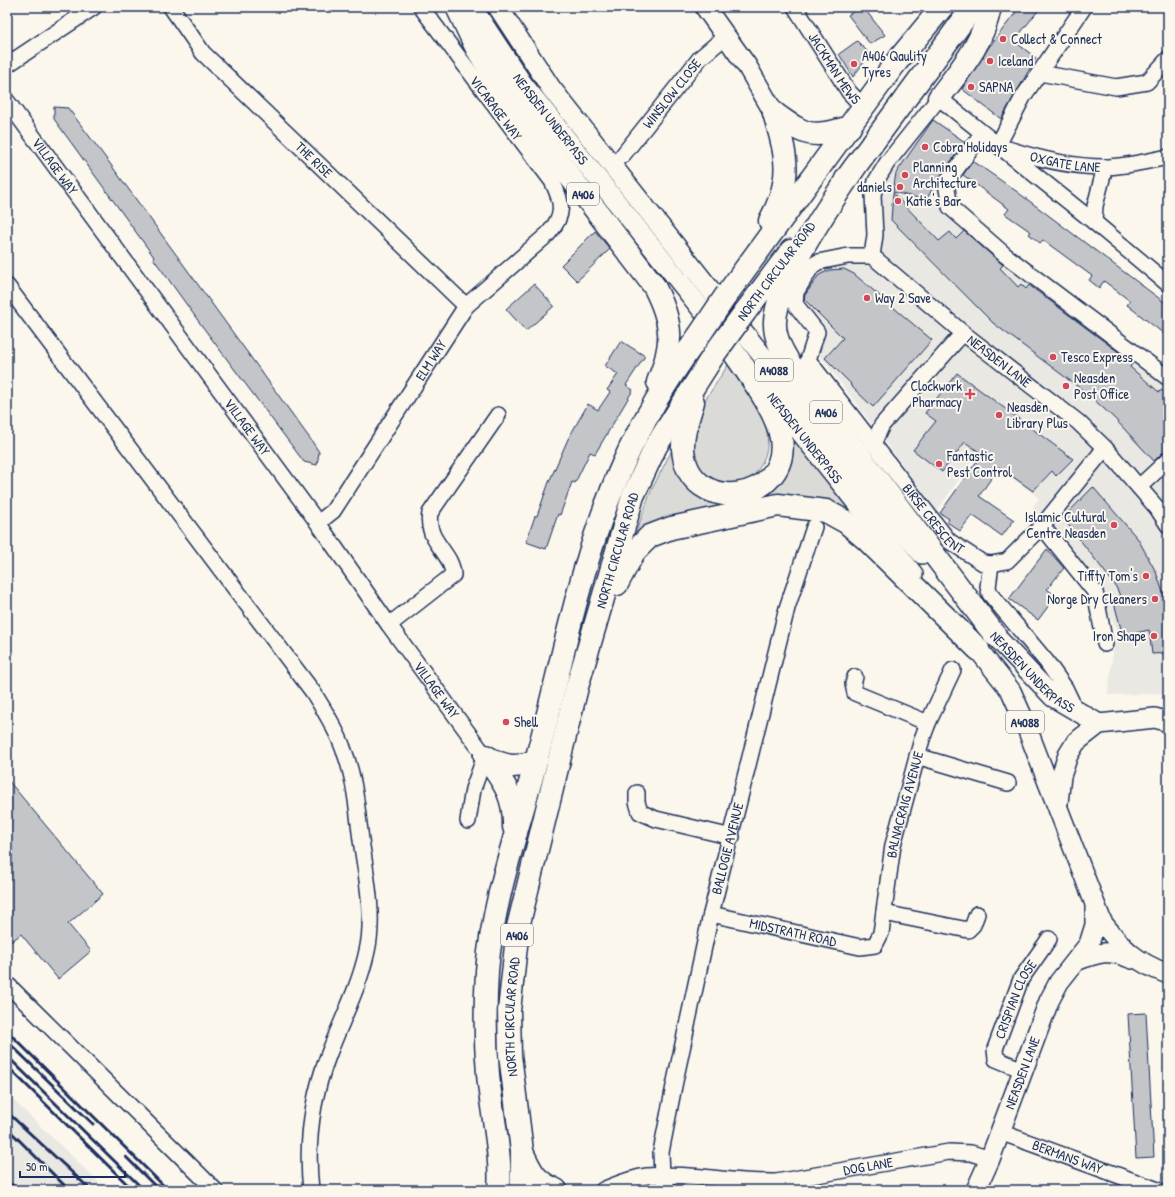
<svg xmlns="http://www.w3.org/2000/svg" width="1175" height="1197" font-family="'Patrick Hand',sans-serif">
	<style>
		.built { fill: #eae8e2 }
		.green { fill: #dadad7; stroke: #7a849a }
		.building { fill: #c3c5c9; stroke: #1b2f5e }
		.lines { fill: none; stroke-linecap: round; stroke-linejoin: round }
		.minor-casing { stroke: #1b2f5e; stroke-width: 18 }
		.major-casing { stroke: #1b2f5e; stroke-width: 22 }
		.highway-casing { stroke: #1b2f5e; stroke-width: 25 }
		.minor { stroke: #fbf7ec; stroke-width: 15 }
		.major { stroke: #fbf7ec; stroke-width: 19 }
		.highway { stroke: #fbf7ec; stroke-width: 22 }
		.rail { stroke: #1b2f5e; stroke-width: 3 }
		.highway-bridge-casing { stroke: #1b2f5e; stroke-width: 25; stroke-linecap: butt }
		.highway-bridge { stroke: #fbf7ec; stroke-width: 22 }
		.poi-dot { fill: #d1495b; stroke: #fbf7ec; stroke-width: 1.5 }
		.labels { text-anchor: middle; stroke-width: 4; stroke-linejoin: round; paint-order: stroke }
		.shield { fill: #fbf7ec; stroke: #5e6b89; stroke-width: 1 }
		.shield-label { font-size: 13px; font-weight: bold; fill: #1b2f5e }
		.poi-label { font-size: 14px; fill: #1b2f5e; stroke: #fbf7ec; text-anchor: start }
		.street-label { font-size: 14px; fill: #1b2f5e; stroke: #fbf7ec }
	</style>
	<rect width="100%" height="100%" fill="#fbf7ec"/>
	<filter id="ink" filterUnits="userSpaceOnUse"><feTurbulence type="fractalNoise" baseFrequency=".025" numOctaves="2"/><feDisplacementMap in="SourceGraphic" scale="8" xChannelSelector="R" yChannelSelector="G"/><feConvolveMatrix kernelMatrix="1 2 1 2 8 2 1 2 1" color-interpolation-filters="sRGB"/></filter>
	<g filter="url(#ink)">
		<path class="built" d="M931,116l38,28 -35,52 67,61 167,123v313l-60,2 8,-67 -37,-71 -47,-48 7,-11 -61,-46 -41,59 -122,-162 -19,-55 19,-28 46,-5 21,-21 -6,-59z
			M7,1094l100,96h-100z"/>
		<path class="green" d="M728,365c23,25 52,63 34,98 -3,5 -8,14 -14,17 -6,3 -16,4 -23,6l-26,-12 -9,-43 10,-23z
			M790,431l58,78 -3,1 -9,-4 -203,35 18,-50 21,-41 3,13 5,11 60,29z"/>
		<path class="building" d="M861,7h2l22,28 -15,9 -22,-29z
			M1020,7h21l-27,34 22,17 -35,61 -39,-30 27,-42z
			M857,41l13,13 -17,23 -14,-23z
			M54,107l14,1 43,57 200,275 8,12 -2,13 -13,-3 -102,-136 -49,-68 1,-1 -100,-138z
			M933,120l32,22 -26,36 -13,22 -33,-8 3,-19z
			M973,161l43,30 152,114v32l-41,-32 3,-4 -26,-20 -5,7 -10,-8 3,-4 -49,-36 -3,3 -11,-9 2,-2 -26,-18 4,-5 -46,-34z
			M893,193l46,48 11,-9 6,7 8,-8 39,34 -3,3 18,19 3,-3 5,5 3,-4 104,78 -3,4 29,25 3,-2 6,7v54l-6,2 -8,8 -39,-42 -26,-24 -96,-72 -102,-103z
			M595,231l15,18 -33,32 -16,-16z
			M844,269l10,5 78,66 -59,67 -23,-22 1,-1 -26,-26 18,-20 -39,-39 1,-4 14,-20 11,-5z
			M534,284l20,22 -28,25 -20,-22z
			M621,341l24,15 -19,29 7,5 -38,64 -5,-2 -15,31 -3,-1 -12,33 -2,-1 -12,35 -20,-7 9,-26h2l12,-34 19,-43 20,-35 10,6 12,-18 -3,-2 11,-16 -13,-8z
			M957,373l116,86 -17,17 -4,-5 -19,20 -34,-24 -20,29 35,24 -12,16 -30,-21 -12,16 -13,-9 2,-3 -9,-6 42,-59 -17,-12 -23,30 -29,-22 23,-29 -11,-8z
			M1093,487l45,52 18,33 12,35v46l-16,1 -3,-24 -26,6 -9,-33 9,-1 -8,-17 -52,-67z
			M1047,549l17,19 -17,21 9,7 -18,24 -29,-21z
			M7,779l96,115 -35,30 23,27 -33,28 -37,-45 -14,11z
			M1146,1013l8,144 -18,1 -8,-144z"/>
		<g class="lines">
			<defs>
				<g id="minor">
					<path id="s1" d="M171,7l32,46 263,253"/>
					<path id="s2" d="M795,7l54,85 15,16"/>
					<path d="M7,65l87,-58"/>
					<path d="M1040,73l76,14 31,-5 21,-23"/>
					<path id="s3" d="M7,101l311,422 71,102 96,131 -12,33 -5,32"/>
					<path d="M982,134l-36,49 4,24 55,48 163,123"/>
					<path d="M998,145l25,-48 61,-90"/>
					<path id="s4" d="M1008,149c31,10 63,18 96,18 21,0 44,-6 64,-10"/>
					<path id="s5" d="M622,156l78,-98 26,-22"/>
					<path d="M1094,222l1,-16 10,-39"/>
					<path id="s6" d="M872,256h-24l-30,6 -6,4 -16,26 -1,12 22,28 -9,28 141,181 34,22 8,1 16,-3 35,-35 63,-78"/>
					<path d="M872,256l3,-21 -2,-40 3,-14 11,-18 52,-65 155,124 74,62"/>
					<path id="s7" d="M872,256l91,77 115,89 27,26 52,60 11,17"/>
					<path d="M7,286l306,406c11,18 23,36 30,56 12,29 14,61 18,92 5,34 14,77 6,111 -8,37 -26,70 -39,105 -16,42 -22,89 -17,134"/>
					<path d="M873,444l9,-19 81,-92"/>
					<path d="M1139,487l29,-27"/>
					<path id="s8" d="M318,523l15,-12 133,-205 82,-72c17,-19 15,-31 4,-53l-131,-174"/>
					<path d="M1042,526l53,66 10,52"/>
					<path d="M991,564l-3,23 2,7 56,67 19,27 11,23"/>
					<path d="M389,625l64,-50c-1,-24 -28,-33 -23,-62l68,-98"/>
					<path d="M855,677l-2,7 2,9 73,30"/>
					<path d="M917,756l91,27"/>
					<path d="M637,793v9l3,10 16,7 76,18"/>
					<path d="M884,913l84,17 5,-5 4,-11"/>
					<path id="s9" d="M711,914l149,33 15,-2 6,-12 12,-88 29,-106 6,-16 25,-53"/>
					<path d="M7,984l208,206"/>
					<path id="s10" d="M1023,1070l-27,-11 -1,-10 26,-70 28,-40"/>
					<path id="s11" d="M1000,1132l158,58"/>
					<path id="s12" d="M603,1190c14,-6 29,-12 44,-14 41,-4 87,7 129,6l173,-30 22,1 19,6"/>
					<path id="s13" d="M668,1190l-6,-14 -1,-24 13,-66 37,-172 76,-306 27,-81"/>
				</g>
				<g id="major">
					<path id="s14" d="M472,7l50,76 196,247"/>
					<path d="M498,7l53,81 330,418 41,48"/>
					<path d="M705,7l42,59 27,47"/>
					<path id="s15" d="M767,390l146,184"/>
					<path id="s16" d="M985,625l68,72 46,27"/>
					<path d="M969,638l42,53 12,27 79,204c21,27 33,40 66,52"/>
					<path d="M1058,803l3,-27 7,-21 8,-13 23,-18 56,-6 13,4"/>
					<path d="M1076,961c23,-9 33,-12 56,-2"/>
					<path id="s17" d="M976,1190l14,-31 59,-158 10,-19 30,-38 6,-19v-18"/>
				</g>
				<g id="highway">
					<path d="M457,7l20,42 22,35 155,202c19,37 20,58 4,96"/>
					<path d="M939,98c22,-30 44,-54 51,-91"/>
					<path d="M774,113c31,23 38,26 76,14"/>
					<path d="M855,167c-25,38 -77,110 -80,154 -1,16 7,30 15,43l205,271"/>
					<path d="M846,179l127,-172"/>
					<path d="M770,221c23,-43 17,-64 4,-108"/>
					<path d="M727,294l167,-229 48,-58"/>
					<path d="M745,312l46,-61"/>
					<path d="M693,402c-4,14 -11,31 -10,47 5,69 108,54 98,-11 -4,-30 -46,-82 -64,-109"/>
					<path d="M617,584l17,-32 16,-16 21,-8 107,-23 48,6 20,11 21,18 111,109"/>
					<path d="M485,756c17,24 30,39 29,71"/>
					<path d="M485,756c18,11 33,14 52,3"/>
					<path d="M523,1154c9,19 13,28 33,36"/>
					<path d="M499,1190c3,-39 -8,-78 -11,-116 -3,-34 -3,-69 -1,-103 6,-74 32,-143 50,-214 26,-98 44,-200 86,-293 20,-45 46,-87 75,-127"/>
					<path id="s18" d="M522,1190v-39l-12,-96 -1,-44 9,-84 59,-240 56,-191 23,-50 59,-93"/>
				</g>
			</defs>
			<use href="#minor" class="minor-casing"/>
			<use href="#major" class="major-casing"/>
			<use href="#highway" class="highway-casing"/>
			<use href="#minor" class="minor"/>
			<use href="#major" class="major"/>
			<use href="#highway" class="highway"/>
			<path class="rail" d="M7,1031l161,159
				M7,1041l86,83
				M7,1056l137,134
				M7,1066l126,124
				M7,1112l84,78
				M7,1128l62,62
				M126,1157l33,33
				M7,1182l12,8"/>
			<defs>
				<path id="highway-bridge" d="M698,337l29,-43
					M715,353l30,-41"/>
			</defs>
			<use href="#highway-bridge" class="highway-bridge-casing"/>
			<use href="#highway-bridge" class="highway-bridge"/>
		</g>
	</g>
	<g class="poi-dot">
		<circle cx="1003" cy="39" r="4"/>
		<circle cx="990" cy="61" r="4"/>
		<circle cx="854" cy="64" r="4"/>
		<circle cx="971" cy="87" r="4"/>
		<circle cx="925" cy="147" r="4"/>
		<circle cx="905" cy="175" r="4"/>
		<circle cx="900" cy="187" r="4"/>
		<circle cx="898" cy="201" r="4"/>
		<circle cx="867" cy="298" r="4"/>
		<circle cx="1053" cy="357" r="4"/>
		<circle cx="1066" cy="386" r="4"/>
		<path d="M968 388h4v4h4v4h-4v4h-4v-4h-4v-4h4z"/>
		<circle cx="999" cy="415" r="4"/>
		<circle cx="939" cy="464" r="4"/>
		<circle cx="1114" cy="525" r="4"/>
		<circle cx="1146" cy="576" r="4"/>
		<circle cx="1155" cy="599" r="4"/>
		<circle cx="1154" cy="636" r="4"/>
		<circle cx="506" cy="722" r="4"/>
	</g>
	<g class="labels">
		<g class="shield">
			<rect x="567" y="183" width="32" height="22" rx="3"/>
			<rect x="755" y="359" width="38" height="22" rx="3"/>
			<rect x="810" y="401" width="32" height="22" rx="3"/>
			<rect x="1006" y="711" width="38" height="22" rx="3"/>
			<rect x="501" y="924" width="32" height="22" rx="3"/>
		</g>
		<g class="shield-label">
			<text x="583" y="199">A406</text>
			<text x="774" y="375">A4088</text>
			<text x="826" y="417">A406</text>
			<text x="1025" y="727">A4088</text>
			<text x="517" y="940">A406</text>
		</g>
		<g class="poi-label">
			<text x="1011" y="44">Collect &amp; Connect</text>
			<text x="862" y="61">A406 Qaulity<tspan x="862" dy="16">Tyres</tspan></text>
			<text x="998" y="66">Iceland</text>
			<text x="979" y="92">SAPNA</text>
			<text x="933" y="152">Cobra Holidays</text>
			<text x="913" y="172">Planning<tspan x="913" dy="16">Architecture</tspan></text>
			<text x="892" y="192" text-anchor="end">daniels</text>
			<text x="906" y="206">Katie's Bar</text>
			<text x="875" y="303">Way 2 Save</text>
			<text x="1061" y="362">Tesco Express</text>
			<text x="1074" y="383">Neasden<tspan x="1074" dy="16">Post Office</tspan></text>
			<text x="962" y="391" text-anchor="end">Clockwork<tspan x="962" dy="16">Pharmacy</tspan></text>
			<text x="1007" y="412">Neasden<tspan x="1007" dy="16">Library Plus</tspan></text>
			<text x="947" y="461">Fantastic<tspan x="947" dy="16">Pest Control</tspan></text>
			<text x="1106" y="522" text-anchor="end">Islamic Cultural<tspan x="1106" dy="16">Centre Neasden</tspan></text>
			<text x="1138" y="581" text-anchor="end">Tiffty Tom's</text>
			<text x="1147" y="604" text-anchor="end">Norge Dry Cleaners</text>
			<text x="1146" y="641" text-anchor="end">Iron Shape</text>
			<text x="514" y="727">Shell</text>
		</g>
		<g class="street-label">
			<text dy="5" stroke="none"><textPath href="#s2" startOffset="73">JACKMAN MEWS</textPath></text>
			<text dy="5" stroke="none"><textPath href="#s5" startOffset="80">WINSLOW CLOSE</textPath></text>
			<text transform="translate(496 108) rotate(53)" y="5">VICARAGE WAY</text>
			<text dy="5" stroke="none"><textPath href="#s14" startOffset="137">NEASDEN UNDERPASS</textPath></text>
			<text dy="5" stroke="none"><textPath href="#s1" startOffset="210">THE RISE</textPath></text>
			<text dy="5" stroke="none"><textPath href="#s4" startOffset="59">OXGATE LANE</textPath></text>
			<text dy="5" stroke="none"><textPath href="#s3" startOffset="81">VILLAGE WAY</textPath></text>
			<text transform="translate(776 271) rotate(-53)" y="5">NORTH CIRCULAR ROAD</text>
			<text dy="5" stroke="none"><textPath href="#s8" startOffset="199">ELM WAY</textPath></text>
			<text dy="5" stroke="none"><textPath href="#s7" startOffset="165">NEASDEN LANE</textPath></text>
			<text dy="5" stroke="none"><textPath href="#s3" startOffset="405">VILLAGE WAY</textPath></text>
			<text dy="5" stroke="none"><textPath href="#s15" startOffset="61">NEASDEN UNDERPASS</textPath></text>
			<text dy="5" stroke="none"><textPath href="#s6" startOffset="372">BIRSE CRESCENT</textPath></text>
			<text dy="5" stroke="none"><textPath href="#s18" startOffset="654">NORTH CIRCULAR ROAD</textPath></text>
			<text dy="5" stroke="none"><textPath href="#s16" startOffset="67">NEASDEN UNDERPASS</textPath></text>
			<text dy="5" stroke="none"><textPath href="#s3" startOffset="729">VILLAGE WAY</textPath></text>
			<text dy="5" stroke="none"><textPath href="#s9" startOffset="312">BALNACRAIG AVENUE</textPath></text>
			<text dy="5" stroke="none"><textPath href="#s13" startOffset="350">BALLOGIE AVENUE</textPath></text>
			<text dy="5" stroke="none"><textPath href="#s9" startOffset="84">MIDSTRATH ROAD</textPath></text>
			<text dy="5" stroke="none"><textPath href="#s10" startOffset="93">CRISPIAN CLOSE</textPath></text>
			<text dy="5" stroke="none"><textPath href="#s18" startOffset="174">NORTH CIRCULAR ROAD</textPath></text>
			<text dy="5" stroke="none"><textPath href="#s17" startOffset="126">NEASDEN LANE</textPath></text>
			<text dy="5" stroke="none"><textPath href="#s11" startOffset="72">BERMANS WAY</textPath></text>
			<text dy="5" stroke="none"><textPath href="#s12" startOffset="269">DOG LANE</textPath></text>
		</g>
	</g>
	<rect width="1175" height="1197" fill="none" stroke="#fbf7ec" stroke-width="24"/>
	<rect x="12" y="12" width="1151" height="1173" fill="none" stroke="#1b2f5e" stroke-width="1.5" filter="url(#ink)"/>
	<path d="M20 1171v6h105v-6" fill="none" stroke="#1b2f5e" stroke-width="2"/>
	<text x="26" y="1171" font-size="12" fill="#1b2f5e" stroke="#fbf7ec" stroke-width="3" paint-order="stroke">50 m</text>
</svg>
